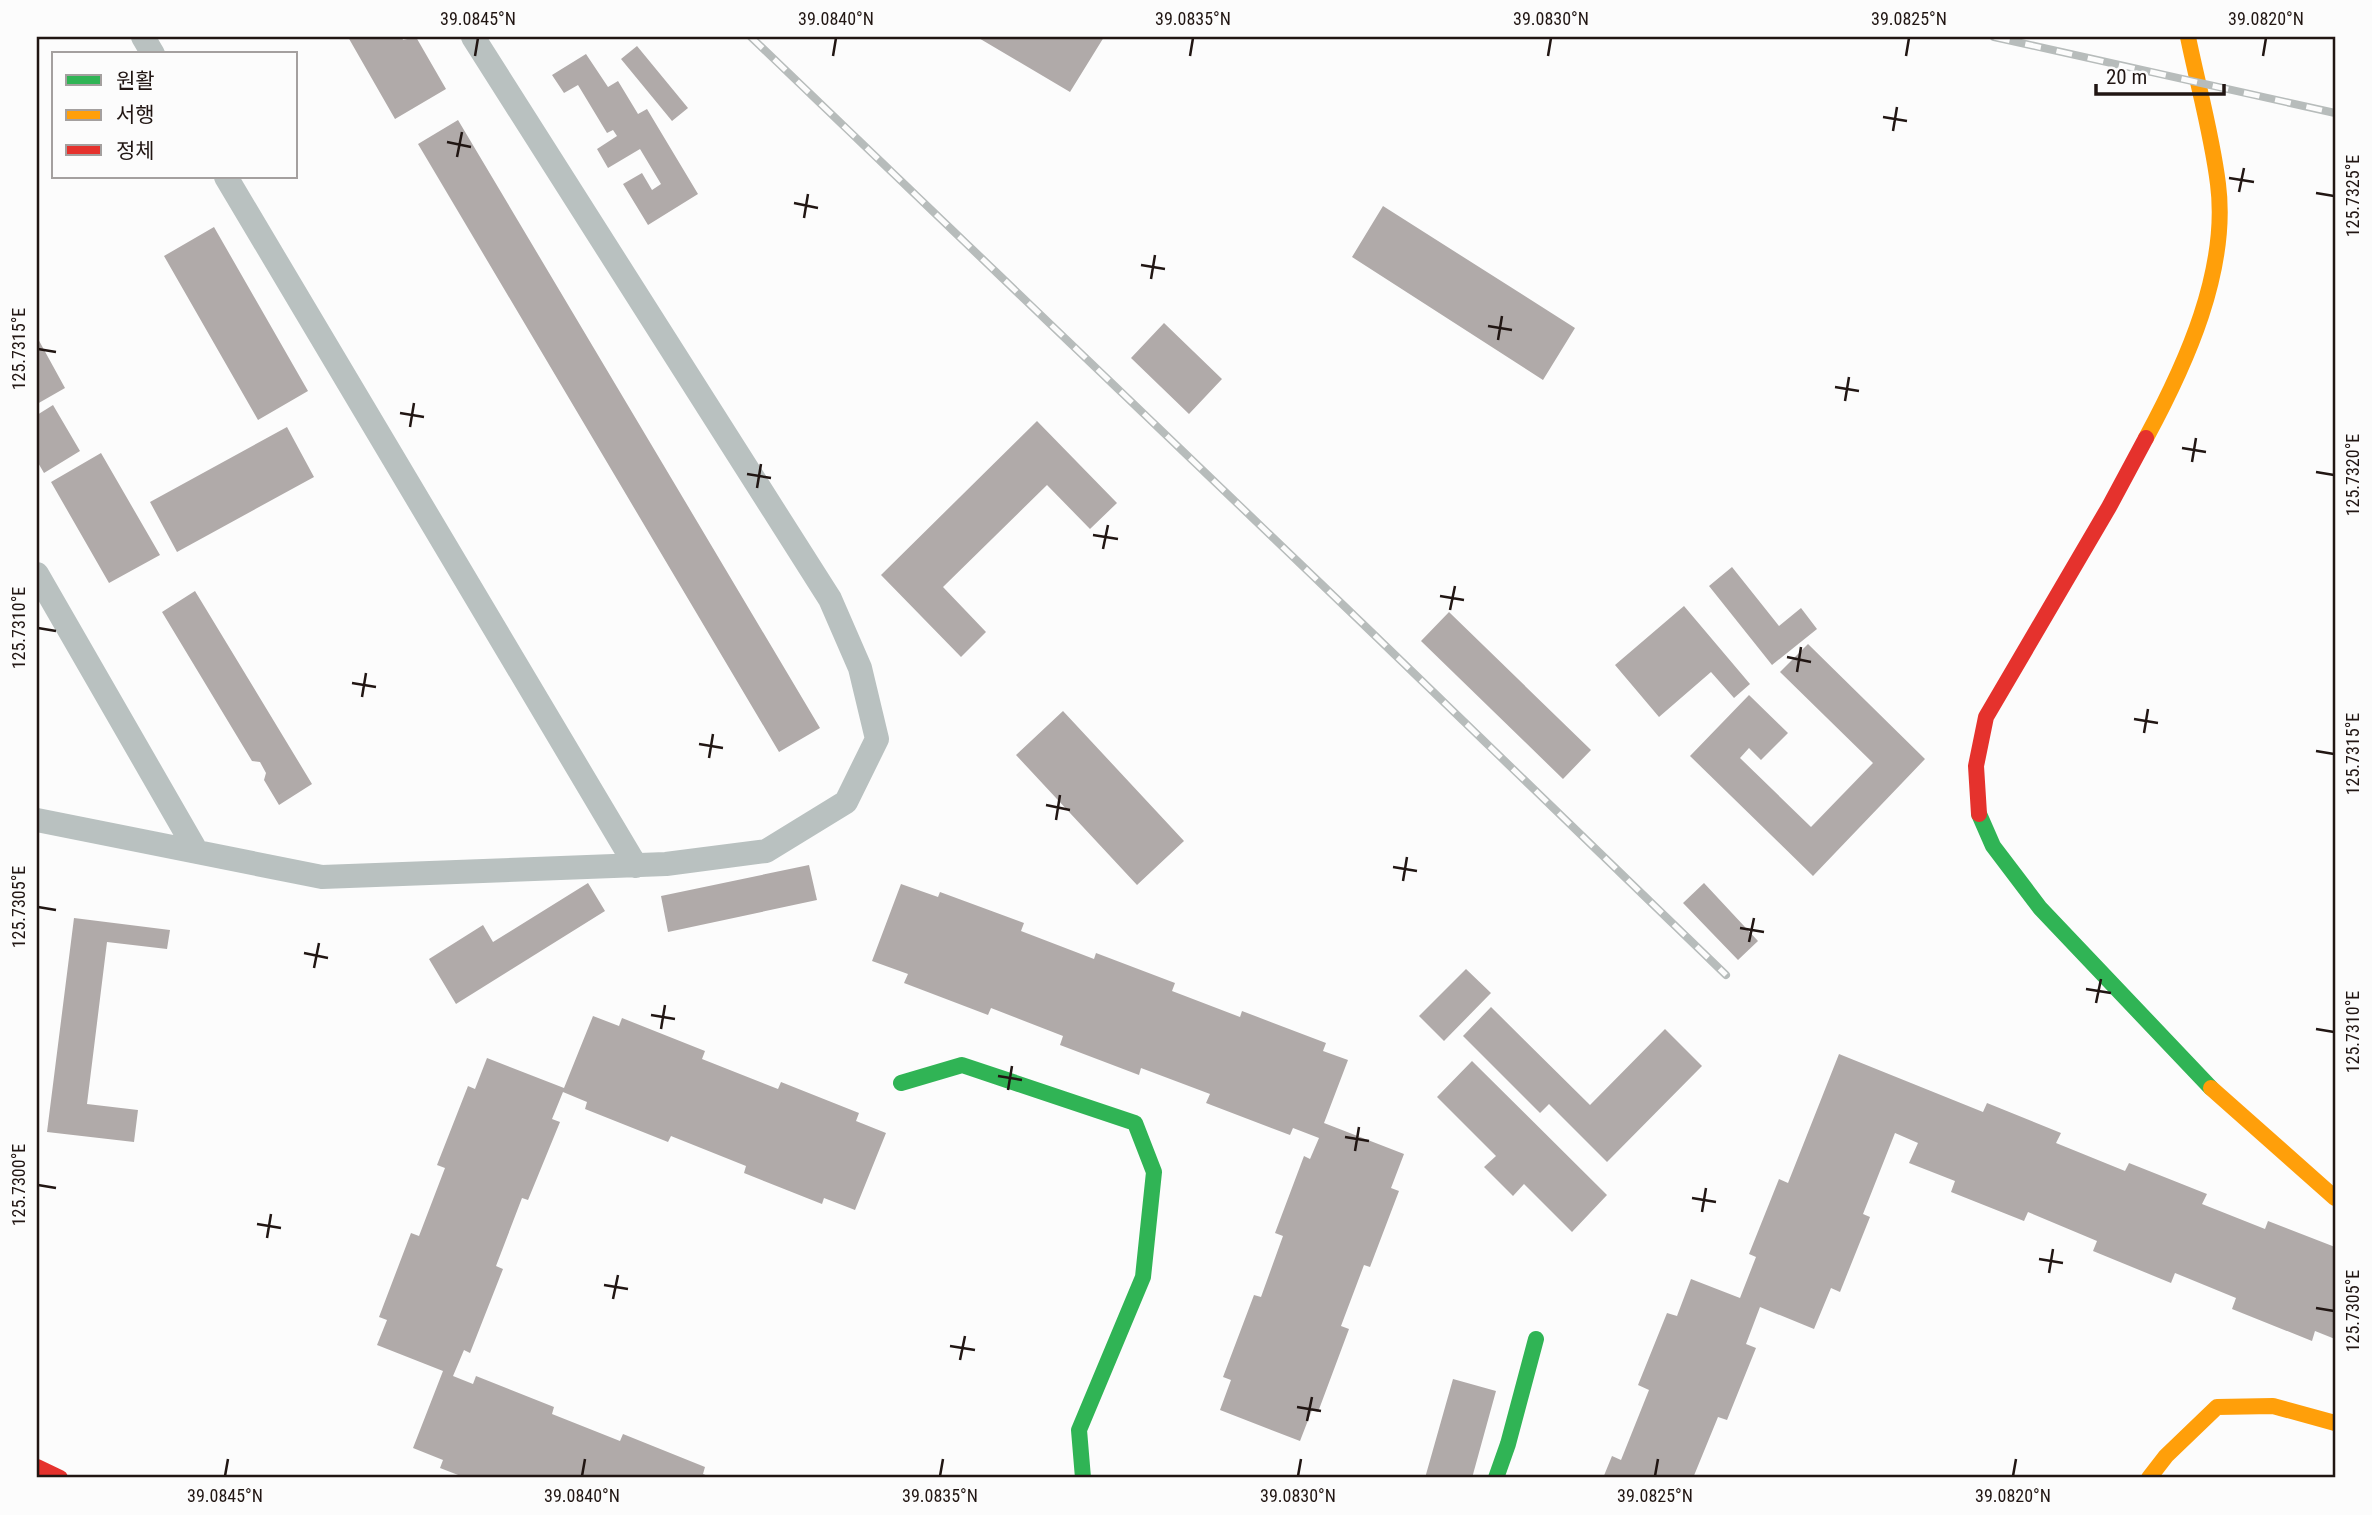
<svg xmlns="http://www.w3.org/2000/svg" width="2372" height="1515" font-family="'Roboto Condensed','Noto Sans KR',sans-serif">
	<style>
		.building { fill: #b0aaa9 }
		.lines { fill: none; stroke-linecap: round; stroke-linejoin: round }
		.lane { stroke: #b9c1c0; stroke-width: 24 }
		.fast { stroke: #30b455; stroke-width: 16 }
		.slow { stroke: #ff9f0a; stroke-width: 16 }
		.jam { stroke: #e5322d; stroke-width: 16 }
		.rail-casing { stroke: #b7bcbb; stroke-width: 8 }
		.rail { stroke: #fcfcfc; stroke-width: 5; stroke-dasharray: 16; stroke-linecap: butt }
		.ticks { fill: none; stroke: #211613; stroke-width: 2.5 }
		.neatline { fill: none; stroke: #211613; stroke-width: 2.5 }
		.ticks-label { font-size: 18px; text-anchor: middle; fill: #211613 }
	</style>
	<rect width="100%" height="100%" fill="#fcfcfc"/>
	<path class="building" d="M348,37h54l1,3 13,-3 30,52 -51,30z
		M977,37h127l-34,55z
		M637,46l51,62 -16,13 -51,-62z
		M586,54l22,33 10,-6 20,33 9,-5 51,85 -50,31 -25,-41 19,-11 10,17 9,-6 -21,-35 -32,19 -11,-19 20,-13 -4,-6 -6,3 -29,-48 -14,8 -12,-18z
		M458,120l362,608 -41,24 -361,-608z
		M1383,206l192,122 -32,52 -191,-123z
		M214,227l94,164 -50,29 -94,-164z
		M1164,323l58,56 -33,35 -58,-56z
		M37,337l28,51 -28,16z
		M53,405l27,46 -36,22 -7,-12v-46z
		M1037,421l80,82 -27,26 -43,-44 -104,102 43,45 -25,25 -80,-82z
		M287,427l27,50 -137,75 -27,-50z
		M101,453l59,102 -51,28 -58,-101z
		M1732,567l47,59 22,-18 16,21 -45,36 -63,-79z
		M195,591l117,193 -33,21 -15,-25 2,-7 -6,-11 -8,-1 -90,-149z
		M1684,606l66,78 -16,14 -23,-26 -52,45 -44,-52z
		M1449,612l142,138 -28,29 -142,-138z
		M1808,644l117,115 -112,117 -123,-120 59,-61 39,38 -27,27 -12,-12 -9,10 71,69 62,-64 -93,-91z
		M1063,711l121,130 -47,44 -121,-130z
		M809,865l8,35 -149,32 -7,-36z
		M588,883l17,28 -149,93 -27,-45 54,-34 10,17z
		M1704,883l54,58 -20,19 -55,-57z
		M901,884l37,13 2,-5 84,31 -3,8 73,28 2,-6 79,30 -3,8 68,26 2,-6 84,32 -3,8 25,9 -24,63 80,31 -13,34 8,3 -29,76 -6,-2 -23,61 8,3 -31,83 -6,-2 -12,31 -80,-31 11,-30 -8,-3 31,-82 7,2 22,-61 -8,-3 29,-77 6,3 9,-21 -26,-10 -3,7 -84,-32 4,-9 -69,-26 -2,7 -79,-30 3,-9 -72,-28 -3,7 -84,-32 4,-9 -36,-13z
		M74,918l96,12 -3,19 -60,-7 -20,162 51,6 -4,32 -87,-10z
		M1466,969l25,24 -47,48 -25,-25z
		M1491,1007l99,98 75,-76 37,37 -95,96 -58,-58 -9,9 -77,-77z
		M593,1016l26,10 3,-8 83,33 -3,8 76,30 3,-7 78,31 -3,8 30,12 -31,77 -31,-12 -2,6 -78,-31 2,-7 -75,-30 -3,6 -83,-33 2,-7 -24,-10 -11,27 8,3 -32,78 -6,-2 -26,68 7,3 -33,84 -6,-3 -11,26 20,8 3,-8 78,31 -2,7 68,27 3,-7 82,33 -2,7 10,4h-247l-26,-10 3,-8 -30,-12 30,-77 -66,-26 10,-25 -8,-3 32,-84 8,3 26,-68 -8,-3 31,-79 7,3 12,-31 77,30z
		M1839,1054l144,58 4,-9 74,30 -5,10 69,28 4,-8 78,31 -5,10 63,25 3,-8 67,26v92l-20,-8 -3,10 -80,-32 4,-11 -61,-25 -4,10 -78,-32 4,-10 -69,-29 -4,9 -73,-29 4,-11 -46,-18 9,-20 -23,-10 -32,81 7,3 -30,75 -9,-4 -17,41 -54,-22 -14,37 10,4 -29,72 -9,-3 -25,61h-90l9,-22 9,4 28,-70 -11,-5 29,-72 10,3 14,-37 49,19 16,-41 -7,-3 30,-75 9,4z
		M1472,1061l135,134 -35,37 -48,-48 -11,12 -29,-29 12,-11 -59,-59z
		M1453,1379l43,12 -24,87h-47z"/>
	<g class="lines">
		<path class="lane" d="M143,37l10,17
			M226,177l410,689
			M37,574l160,278
			M37,820l285,57 344,-13 100,-13 80,-49 31,-63 -17,-71 -30,-69 -357,-562"/>
		<path class="fast" d="M1979,814l14,32 47,62 171,180
			M901,1083l61,-18 173,58 19,49 -11,105 -64,153 4,48
			M1496,1478l12,-34 28,-105"/>
		<path class="slow" d="M2146,438c40,-74 83,-168 72,-254 -6,-49 -20,-98 -30,-147
			M2211,1088l124,110
			M2149,1478l17,-22 51,-49 56,-1 62,17"/>
		<path class="jam" d="M1979,814l-3,-48 10,-49 123,-210 37,-69
			M37,1467l23,11"/>
		<defs>
			<path id="rail" d="M751,37l612,587 363,351
				M1994,37l341,76"/>
		</defs>
		<use href="#rail" class="rail-casing"/>
		<use href="#rail" class="rail"/>
	</g>
	<path class="ticks" d="M475,56l3,-18M833,56l3,-18M1190,56l3,-18M1548,56l3,-18M1906,56l3,-18M2263,56l3,-18M1883,117l24,4M1893,131l4,-24M447,142l24,5M457,157l5,-25M2229,178l25,4M2239,192l5,-24M2316,193l18,3M794,203l24,5M804,218l4,-24M1141,265l24,4M1151,279l4,-24M1488,326l24,4M1498,340l4,-24M38,349l18,3M1835,387l24,4M1845,401l4,-24M400,413l24,4M410,427l4,-24M2182,448l24,4M2192,462l4,-24M2316,472l18,3M747,474l24,4M757,488l4,-24M1093,535l25,4M1103,549l5,-24M1440,596l24,4M1450,610l5,-24M38,628l18,3M1787,657l24,5M1797,672l4,-25M352,683l24,4M362,697l4,-24M2134,719l24,4M2144,733l4,-24M699,744l24,4M2316,751l18,3M709,758l4,-24M1046,805l24,5M1056,820l4,-25M1393,867l24,4M1403,881l4,-24M38,907l18,3M1740,928l24,4M1749,942l5,-24M304,953l24,5M314,968l5,-25M2086,989l25,4M2096,1003l5,-24M651,1015l24,4M661,1029l4,-24M2316,1029l18,3M998,1076l24,4M1008,1090l4,-24M1345,1137l24,4M1355,1151l4,-24M38,1185l18,3M1692,1198l24,4M1702,1212l4,-24M257,1224l24,4M267,1238l4,-24M2039,1259l24,4M2049,1273l4,-24M604,1285l24,4M613,1299l5,-24M2316,1308l18,3M950,1346l25,4M960,1360l5,-24M1297,1407l24,4M1307,1421l5,-24M225,1476l3,-17M582,1476l3,-17M940,1476l3,-17M1298,1476l3,-17M1655,1476l3,-17M2013,1476l3,-17"/>
	<rect width="2372" height="1515" fill="none" stroke="#fcfcfc" stroke-width="77"/>
	<rect x="52" y="52" width="245" height="126" fill="#fcfcfc" stroke="#a4a09f" stroke-width="2"/>
	<rect x="66" y="75" width="35" height="10" fill="#30b455" stroke="#a4a09f" stroke-width="2"/>
	<text x="116" y="88" font-size="21" fill="#211613">원활</text>
	<rect x="66" y="110" width="35" height="10" fill="#ff9f0a" stroke="#a4a09f" stroke-width="2"/>
	<text x="116" y="122" font-size="21" fill="#211613">서행</text>
	<rect x="66" y="145" width="35" height="10" fill="#e5322d" stroke="#a4a09f" stroke-width="2"/>
	<text x="116" y="158" font-size="21" fill="#211613">정체</text>
	<path d="M2096 84v10h128v-10" fill="none" stroke="#211613" stroke-width="3.5"/>
	<text x="2106" y="84" font-size="21" fill="#211613" stroke="#fcfcfc" stroke-width="5" paint-order="stroke">20 m</text>
	<rect x="38" y="38" width="2296" height="1438" class="neatline"/>
	<g class="ticks-label">
		<text x="478" y="25">39.0845°N</text>
		<text x="836" y="25">39.0840°N</text>
		<text x="1193" y="25">39.0835°N</text>
		<text x="1551" y="25">39.0830°N</text>
		<text x="1909" y="25">39.0825°N</text>
		<text x="2266" y="25">39.0820°N</text>
		<text transform="translate(2353 196) rotate(-90)" y="6">125.7325°E</text>
		<text transform="translate(19 349) rotate(-90)" y="6">125.7315°E</text>
		<text transform="translate(2353 475) rotate(-90)" y="6">125.7320°E</text>
		<text transform="translate(19 628) rotate(-90)" y="6">125.7310°E</text>
		<text transform="translate(2353 754) rotate(-90)" y="6">125.7315°E</text>
		<text transform="translate(19 907) rotate(-90)" y="6">125.7305°E</text>
		<text transform="translate(2353 1032) rotate(-90)" y="6">125.7310°E</text>
		<text transform="translate(19 1185) rotate(-90)" y="6">125.7300°E</text>
		<text transform="translate(2353 1311) rotate(-90)" y="6">125.7305°E</text>
		<text x="225" y="1502">39.0845°N</text>
		<text x="582" y="1502">39.0840°N</text>
		<text x="940" y="1502">39.0835°N</text>
		<text x="1298" y="1502">39.0830°N</text>
		<text x="1655" y="1502">39.0825°N</text>
		<text x="2013" y="1502">39.0820°N</text>
	</g>
</svg>
